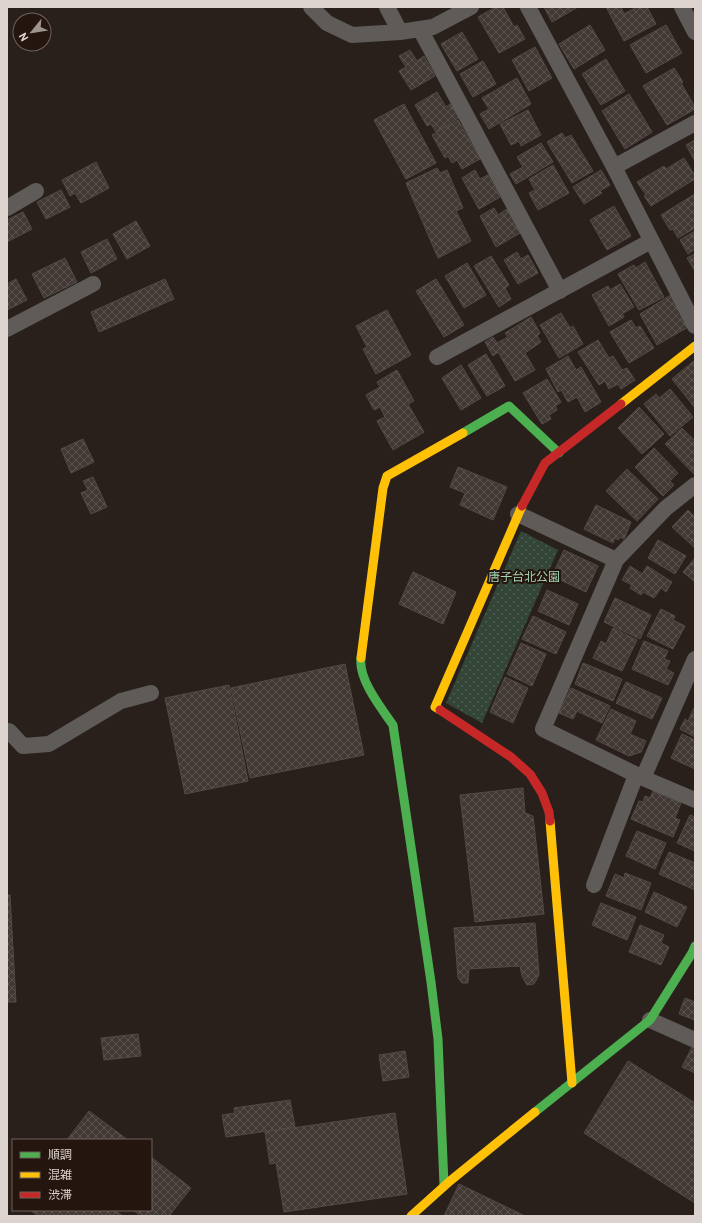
<svg xmlns="http://www.w3.org/2000/svg" width="702" height="1223" font-family="Barlow,'Noto Sans JP',sans-serif">
	<style>
		.park { fill: url(#park-dots) }
		.building { fill: url(#building-cross-hatch); stroke: #524a47 }
		.lines { fill: none; stroke-linecap: round; stroke-linejoin: round }
		.street { stroke: #5e5b58; stroke-width: 16 }
		.fast { stroke: #4caf50; stroke-width: 9 }
		.slow { stroke: #ffc107; stroke-width: 9 }
		.jam { stroke: #c62828; stroke-width: 9 }
		.labels { text-anchor: middle; stroke-width: 4; stroke-linejoin: round; paint-order: stroke }
		.park-label { font-size: 12px; fill: #a3d5b2; stroke: #24150e }
	</style>
	<defs>
		<pattern id="park-dots" width="8" height="8" patternUnits="userSpaceOnUse"><rect width="8" height="8" fill="#324537"/><path d="M2 2h.1M6 6h.1" fill="none" stroke="#4f5f53" stroke-width="1.8" stroke-linecap="round"/></pattern>
		<pattern id="building-cross-hatch" width="8" height="8" patternUnits="userSpaceOnUse"><rect width="8" height="8" fill="#413834"/><path d="M0 0l8 8M0 8l8-8" fill="none" stroke="#5c5450"/></pattern>
	</defs>
	<rect width="100%" height="100%" fill="#29201c"/>
	<path class="park" d="M521,531l37,19 -76,173 -36,-20z"/>
	<path class="building" d="M496,7h7l11,20 3,-2 8,14 -26,14 -21,-36z
		M544,7h34l-26,15z
		M606,7h15l3,7 13,-7h10l9,17 -32,17z
		M590,25l15,25 -31,19 -15,-25z
		M666,25l16,28 -36,20 -16,-28z
		M462,32l16,27 -21,12 -16,-27z
		M535,47l17,31 -23,13 -17,-31z
		M410,50l7,11 7,-5 11,20 -24,14 -12,-19 7,-4 -7,-11z
		M606,59l19,32 -24,14 -19,-31z
		M483,61l13,23 -23,13 -13,-23z
		M674,68l9,14 -2,1 14,24v2l-28,16 -24,-39z
		M517,78l14,26 -42,25 -9,-15 9,-5 -7,-11z
		M437,92l9,15 6,-4 8,14 -24,15 -5,-8 -4,2 -12,-21z
		M629,94l23,38 -27,17 -23,-38z
		M404,104l32,59 -30,16 -32,-59z
		M528,110l13,25 -20,11 -2,-5 -8,4 -11,-21z
		M458,120l22,39 -18,10 -5,-9 -5,3 -4,-7 -3,2 -13,-23z
		M562,133l3,5 6,-3 22,36 -21,12 -25,-41z
		M695,140v21l-9,-16z
		M541,143l12,19 -37,22 -6,-10 13,-7 -6,-10z
		M684,158l11,18v3l-44,27 -7,-10 2,-1 -9,-13 27,-16 2,3z
		M96,162l13,26 -28,15 -6,-10 -5,3 -8,-16z
		M553,165l16,28 -31,17 -9,-17 6,-3 -6,-11z
		M437,168l3,5 7,-3 16,38 -7,3 15,30 -33,17 -32,-75z
		M475,170l5,9 8,-4 12,22 -21,12 -17,-31z
		M601,170l9,15 -10,6 2,2 -18,11 -11,-17z
		M61,190l9,17 -24,12 -9,-17z
		M695,194v34l-17,10 -5,-9 -3,1 -9,-15z
		M614,206l17,30 -24,14 -17,-30z
		M494,208l4,7 9,-6 13,24 -24,14 -16,-31z
		M23,212l9,17 -25,13v-22z
		M136,221l14,25 -23,13 -14,-25z
		M695,231v18l-7,5 -8,-14z
		M107,239l10,20 -26,14 -10,-21z
		M517,252l4,7 7,-4 10,18 -20,11 -14,-24z
		M695,254v17l-8,-13z
		M491,256l18,29 -4,3 6,11 -12,8 -25,-41z
		M65,258l12,24 -33,16 -12,-24z
		M645,262l19,35 -25,13 -21,-36 16,-9 2,3z
		M467,263l19,32 -22,13 -19,-32z
		M16,279l11,21 -20,10v-26z
		M165,279l9,20 -75,33 -8,-20z
		M436,279l28,46 -20,12 -28,-46z
		M620,284l14,23 -12,7 2,3 -15,9 -17,-31 16,-9 2,4z
		M671,295l17,32 -31,18 -17,-31z
		M387,310l24,45 -35,19 -13,-25 4,-2 -11,-21z
		M561,313l9,15 3,-2 10,18 -24,14 -19,-33z
		M531,317l9,16 -3,3 4,6 -16,11 10,17 -20,11 -17,-29 -5,4 -8,-14 8,-5 4,6 11,-6 -3,-4z
		M631,320l5,8 4,-2 14,22 -25,15 -19,-31z
		M598,340l11,18 4,-2 9,14 5,-2 8,12 -14,9 -3,-5 -9,5 -4,-8 -6,4 -21,-33z
		M486,354l19,32 -18,10 -19,-31z
		M568,356l8,14 5,-3 20,35 -16,10 -8,-15 -9,5 -7,-12 -3,2 -12,-23z
		M695,360v48l-23,-29z
		M461,365l20,33 -20,12 -19,-32z
		M397,370l17,31 -6,3 16,28 -31,18 -16,-29 8,-4 -5,-10 -6,3 -8,-15 14,-8 -3,-5z
		M547,379l14,23 -6,4 2,4 -8,5 2,4 -9,5 -19,-31z
		M670,389l23,28 -23,19 -26,-32 12,-10 3,4z
		M639,407l25,27 -22,20 -24,-26z
		M682,428l13,13v32l-1,1 -29,-30z
		M83,439l11,23 -23,11 -10,-24z
		M654,448l24,25 -8,8 4,4 -11,11 -28,-29z
		M458,467l49,20 -14,33 -33,-15 5,-12 -15,-6z
		M627,469l31,30 -21,22 -31,-30z
		M93,477l14,30 -16,7 -10,-21 7,-3 -5,-9z
		M596,505l35,17 -7,17 -4,-2 -2,3 -3,-2 -2,5 -29,-14z
		M688,510l7,7v31l-23,-21z
		M658,540l28,16 -11,18 -27,-16z
		M564,550l34,16 -12,26 -34,-16z
		M695,558v24l-12,-10z
		M630,566l12,8 5,-8 25,16 -6,10 -5,-4 -7,10 -11,-6 -2,3 -11,-7 2,-3 -10,-5z
		M413,572l43,20 -13,32 -44,-20z
		M547,590l31,14 -9,21 -31,-14z
		M615,598l36,17 -11,24 -36,-17z
		M661,609l14,7 -2,4 12,6 -12,23 -26,-13z
		M533,616l33,16 -10,22 -34,-15z
		M613,628l24,12 -15,31 -29,-13 8,-17 5,3z
		M644,641l24,10 -4,8 6,2 -4,8 8,4 -6,12 -36,-16z
		M521,643l25,11 -14,32 -25,-12z
		M583,663l39,16 -9,22 -38,-17z
		M345,664l19,91 -114,23 -19,-90z
		M505,677l23,11 -15,35 -23,-11z
		M626,682l36,16 -10,21 -36,-16z
		M229,685l19,96 -63,13 -20,-96z
		M571,688l39,18 -8,17 -25,-12 -4,8 -14,-6z
		M694,708l1,1v28l-15,-8 5,-10 3,2z
		M611,709l25,12 -6,13 16,7 -5,11 -12,4 -33,-16z
		M682,734l13,6v29l-24,-11z
		M523,788l2,25 8,3 11,98 -69,8 -15,-127z
		M653,791l28,12 -6,15 5,2 -7,17 -42,-18 8,-18 4,1 2,-6 5,2z
		M690,815l5,2v34l-18,-8z
		M637,831l29,12 -11,26 -29,-13z
		M669,852l26,11 -1,7 1,1v19l-36,-16z
		M625,873l26,10 -10,27 -35,-14 9,-22 9,4z
		M654,892l33,15 -10,20 -32,-15z
		M7,895h3l6,107h-9z
		M601,903l35,14 -9,23 -35,-15z
		M535,923l4,52 -5,9 -7,1 -5,-9 -2,-10 -51,3 -1,14h-6l-4,-5 -4,-50z
		M640,925l24,10 -3,8 8,4 -8,18 -32,-13z
		M685,998l10,4v18l-16,-6z
		M138,1034l3,22 -37,4 -3,-22z
		M692,1047l3,1v25l-13,-6z
		M405,1051l4,26 -26,4 -4,-26z
		M628,1061l67,42v100l-111,-70z
		M290,1100l5,27 -69,10 -4,-22 13,-2 -1,-5z
		M89,1111l39,29h-61z
		M395,1113l12,81 -123,18 -8,-49 -6,1 -5,-32z
		M151,1157l40,31 -22,28h-28l-8,-6h18z
		M459,1184l66,32h-81z
		M30,1210h84l9,6h-85z"/>
	<g class="lines">
		<path class="street" d="M311,7l16,16 25,12 48,-3 33,-5 38,-20
			M387,7l13,25
			M528,7l86,160 81,159
			M682,7l13,25
			M420,29l140,262
			M614,167l81,-44
			M7,208l29,-17
			M7,329l86,-45
			M437,357l214,-116
			M695,485l-29,23 -50,52 -73,169 100,49 52,22
			M518,514l98,46
			M9,731l14,15 26,-2 72,-43 30,-8
			M643,778l52,-119
			M594,885l42,-110
			M650,1020l45,20"/>
		<path class="fast" d="M463,433l46,-27 50,47
			M361,658c-3,21 20,50 32,67l38,257 7,57 6,146
			M535,1112l115,-92 42,-67 3,-7"/>
		<path class="slow" d="M621,404l74,-58
			M361,658l22,-170 4,-12 76,-43
			M440,710l-5,-3 87,-201
			M550,821l22,262
			M411,1216l39,-35 85,-69"/>
		<path class="jam" d="M522,506l23,-43 76,-59
			M440,710l71,47 19,17 12,19 7,19 1,9"/>
	</g>
	<g class="labels">
		<g class="park-label">
			<text x="524" y="581">唐子台北公園</text>
		</g>
	</g>
	<rect width="702" height="1223" fill="none" stroke="#ddd3ce" stroke-width="16"/>
	<rect x="12" y="1139" width="140" height="72" fill="#24150e" stroke="#6e615b"/>
	<rect x="20" y="1152" width="20" height="6" fill="#4caf50" stroke="#6e615b"/>
	<text x="48" y="1159" font-size="12" fill="#ddd3ce">順調</text>
	<rect x="20" y="1172" width="20" height="6" fill="#ffc107" stroke="#6e615b"/>
	<text x="48" y="1179" font-size="12" fill="#ddd3ce">混雑</text>
	<rect x="20" y="1192" width="20" height="6" fill="#c62828" stroke="#6e615b"/>
	<text x="48" y="1199" font-size="12" fill="#ddd3ce">渋滞</text>
	<g transform="translate(32 32) rotate(240)"><circle r="19" fill="#24150e" stroke="#6e615b"/>
	<path d="M0-3L7 15L0 10L-7 15Z" fill="#9e9490"/>
	<text y="-6" font-size="11" font-weight="bold" text-anchor="middle" fill="#ddd3ce">N</text>
	</g>
</svg>
